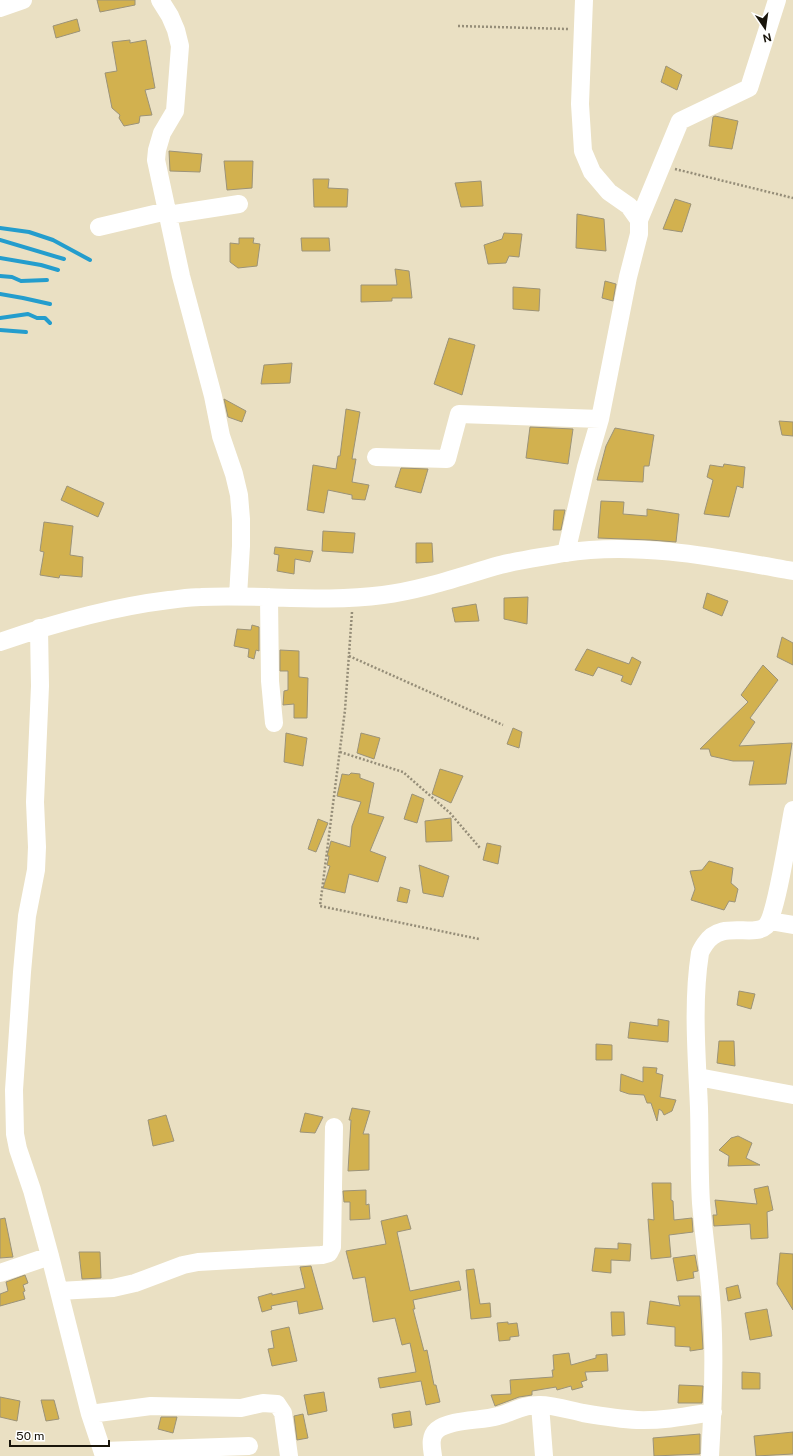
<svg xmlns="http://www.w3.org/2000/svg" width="793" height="1456" font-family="'Public Sans',sans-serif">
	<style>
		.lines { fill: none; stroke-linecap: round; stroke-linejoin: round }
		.stream { stroke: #249dcd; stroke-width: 4 }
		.building { fill: #d2b14f; stroke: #9c9378 }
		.path { stroke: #958d78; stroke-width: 2.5; stroke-dasharray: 2 2; stroke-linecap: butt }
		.minor { stroke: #fff; stroke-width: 18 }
	</style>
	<rect width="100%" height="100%" fill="#eae0c3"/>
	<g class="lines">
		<path class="stream" d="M0,228l29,4 24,8 37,20
			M0,240l64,19
			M0,258l41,7 17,5
			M0,276l12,1 9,4 26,-1
			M0,294l23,4 27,6
			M0,318l28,-4 9,4h8l5,5
			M0,330l26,2"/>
	</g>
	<path class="building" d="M97,0h38v5l-35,7z
		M77,19l3,12 -24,7 -3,-12z
		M130,40v3l16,-3 9,48 -10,2 7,25 -12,1 -1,7 -15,3 -5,-8 1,-3 -8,-7 -7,-35 12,-2 -5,-29z
		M666,66l16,9 -5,15 -16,-8z
		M715,116l23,5 -6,28 -23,-3 4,-29z
		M169,151l33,3 -2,18 -30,-1z
		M224,161h29l-1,27 -25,2z
		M313,179h16l-1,9 20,1 -1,18h-33z
		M481,181l2,25 -22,1 -6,-24z
		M675,199l16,5 -9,28 -19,-3z
		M577,214l27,5 2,32 -30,-3z
		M504,233l18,1 -3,23 -10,-1 -3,7 -18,1 -4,-19 18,-6z
		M239,238h15l-1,5 7,1 -3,22 -19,2 -8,-6v-19l9,1z
		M301,238h28l1,13h-28z
		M395,269l14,2 3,27h-20v3l-31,1v-17h36z
		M605,281l11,3 -3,17 -11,-3z
		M513,287l27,2 -1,22 -26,-2z
		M449,338l26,7 -13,50 -28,-11z
		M292,363l-2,20 -29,1 3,-19z
		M224,399l22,12 -4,11 -14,-5z
		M346,409l14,3 -8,47h4l-4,23 17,3 -4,15 -13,-1v-4l-24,-5 -4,23 -17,-3 6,-45 23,4 2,-13h2z
		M779,421l14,1v14l-11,-1z
		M530,427l43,2 -5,35 -42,-6z
		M615,428l39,7 -5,31h-5l-1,16 -46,-2 9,-34z
		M724,464l21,3 -2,21 -6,-2 -8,31 -25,-3 9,-34 -6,-3 3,-12 13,2z
		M401,468l27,1 -7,24 -26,-6z
		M67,486l37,17 -6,14 -37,-17z
		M601,501l23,1 -1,12 24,2v-7l32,5 -3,28 -26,-2 -52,-2z
		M554,510h11l-4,20h-8z
		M44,522l29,4 -3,29 13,2 -1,20 -22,-2 -1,3 -19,-3 4,-23 -4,-1z
		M323,531l32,2 -2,20 -31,-2z
		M416,543h16l1,19 -17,1z
		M275,547l38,4 -3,11 -15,-3 -1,15 -17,-3 2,-16 -5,-1z
		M707,593l21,8 -6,15 -19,-8z
		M528,597l-1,27 -23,-5v-21z
		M476,604l3,17 -24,1 -3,-14z
		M252,625l7,2v24l-3,-1 -2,9 -6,-2 1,-8 -15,-3 3,-17 14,1z
		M782,637l11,6v22l-16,-8z
		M587,649l42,15 3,-7 9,5 -10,23 -10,-4 2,-5 -25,-9 -5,9 -18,-6z
		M280,650l19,1v26l9,1 -1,40h-13v-14l-11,1 1,-14 4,-1v-19h-8z
		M763,665l15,15 -28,38 5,4 -16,24 53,-3 -6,41 -37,1 5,-24h-21l-22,-5 -2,-7h-9l48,-47 -7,-7z
		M513,728l9,4 -3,16 -12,-4z
		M286,733l21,5 -4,28 -19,-4z
		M361,733l19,5 -6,21 -17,-6z
		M440,769l23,7 -12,27 -19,-9z
		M351,773l9,1v4l14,5 -6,30 16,4 -14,34 16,6 -8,25 -29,-8 -4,19 -22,-5 7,-22 -3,-1 2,-9h-2l4,-15 19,6 2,-21 9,-24 -24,-6 5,-22 7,1z
		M412,794l12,5 -7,24 -13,-4z
		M451,818l1,23 -26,1 -1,-21z
		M318,819l10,4 -12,29 -8,-3z
		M487,843l14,3 -3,18 -15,-4z
		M709,861l24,7 -2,15 7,6 -3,13 -6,-1 -5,9 -33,-10 4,-11 -5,-18 12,-1z
		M419,865l30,11 -6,21 -20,-4z
		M400,887l10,3 -3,13 -10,-2z
		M739,991l16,3 -4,15 -14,-4z
		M658,1019l11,2 -1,21 -40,-4 2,-16 28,4z
		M719,1041h15l1,25 -18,-3z
		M596,1044l16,1v15h-16z
		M643,1067l14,1 -1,5 7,2 -3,22 16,3 -4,11 -8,4 -2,-4 -3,-2 -2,12 -6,-18h-4l-3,-8 -15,-1 -9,-3 1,-17 22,8z
		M352,1108l18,3 -7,23h6v36l-21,1 3,-51h-2z
		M305,1113l18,4 -8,16 -15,-1z
		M166,1115l8,26 -21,5 -5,-26z
		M738,1136l14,7 -6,15 14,7 -32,1 1,-10 -10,-6 12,-12z
		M652,1183h19v17l2,1 1,19 18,-2 1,14 -24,3 2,22 -20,2 -3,-40 6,1z
		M768,1186l5,24 -6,2 1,26 -17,1 -1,-15 -36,2 -1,-11h4l-2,-15 42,4 -3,-15z
		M366,1190v15l3,-1 1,15 -20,1v-18h-6l-1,-11z
		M407,1215l4,14 -14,3 13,59 49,-10 2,9 -48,10 2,9h-2l11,42 3,-1 7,35h2l4,17 -14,3 -5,-24 -41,7 -2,-10 38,-6 -6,-29 -8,2 -7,-27 -22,4 -8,-45 -12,2 -7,-28 40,-7 -5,-23z
		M5,1218l8,39 -13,1v-39z
		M618,1243l13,1 -1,17 -19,-1v13l-19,-2 3,-23 23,1z
		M79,1252h21l1,26 -19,1z
		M780,1253l13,1v56l-16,-26z
		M695,1255l3,16 -5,1 1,6 -17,3 -4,-23z
		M311,1266l12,43 -24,5 -2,-13 -26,5 1,3 -10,3 -4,-15 14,-4v2l33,-7 -5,-21z
		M474,1269l6,35 10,-1 1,14 -20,2 -5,-49z
		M25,1275l3,8 -5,2 2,6 -2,1 2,7 -25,7v-12l8,-3 -2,-9z
		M738,1285l3,13 -13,3 -2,-13z
		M678,1296h22l3,53 -13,2v-4l-15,-1v-19l-28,-3 3,-23 30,5z
		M767,1309l5,27 -22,4 -5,-27z
		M611,1312h13l1,23 -13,1z
		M508,1322v2l9,-1 2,13 -9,1v3l-11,1 -2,-18z
		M289,1327l8,34 -25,5 -4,-17 6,-1 -3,-17z
		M569,1353l2,12 25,-7v-3l11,-1 1,17 -23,1 2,8 -6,2 2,5 -11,3 -1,-4 -14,4 -1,-3 -24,4v4l-13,2 -24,9 -4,-11 20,-1 -1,-14 43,-3 -1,-7h2l-1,-15z
		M742,1372l18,1v16h-18z
		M679,1385l24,1 -1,17h-24z
		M324,1392l3,19 -19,4 -4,-20z
		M0,1397l20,4 -3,20 -17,-4z
		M41,1400h13l5,19 -13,2z
		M410,1411l2,14 -18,3 -2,-14z
		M303,1414l5,24 -11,2 -3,-24z
		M161,1417h16l-4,16 -15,-4z
		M793,1432v22l-37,2 -2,-20z
		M700,1434v20l-46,2 -1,-18z"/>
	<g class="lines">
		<path class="path" d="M458,26l110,3
			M675,169l118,29
			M352,612l-7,98 -25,196 159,33
			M349,656l154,69
			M340,752l63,20 47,41 30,35"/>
		<path class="minor" d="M160,0l10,16 6,14 4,16 -5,65 -13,22 -5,17 -1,10 25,116 32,120 8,40 13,38 5,21 2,24v27l-3,50
			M0,8l23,-8
			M168,215l71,-11
			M639,220l41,-99 69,-33 28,-88
			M99,227l68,-16
			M376,457l71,2 12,-45 141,5
			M566,553l20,-86 14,-48 28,-142 11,-43v-14l-10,-14 -20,-14 -17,-20 -9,-21 -3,-47 4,-104
			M269,597l1,84 4,42
			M39,628l1,58 -5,116 2,45 -1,23 -9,46 -5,56 -8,118 1,44 3,15 14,41 18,66 40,158 14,42
			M0,642c55,-19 111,-35 169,-42 10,-1 21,-3 32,-3 60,-3 121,6 182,-2 40,-5 78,-19 117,-30 21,-5 43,-8 64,-12 74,-12 156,5 229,18
			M770,921l23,4
			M698,1077l95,18
			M0,1273l50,-17
			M59,1291l54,-3 22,-5 48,-18 15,-3 124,-7 7,-2 3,-6 2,-120
			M540,1405l4,51
			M90,1414l61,-8 90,2 22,-5 14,1 6,9 6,43
			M103,1451l146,-5
			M433,1456c-1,-8 -4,-19 4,-26 14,-11 44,-9 61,-14 16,-4 23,-11 41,-11 15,0 30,5 44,8 18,3 36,6 54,7 26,1 51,-4 76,-8
			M710,1456c3,-48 5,-96 2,-144 -2,-36 -8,-73 -11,-109 -2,-31 -1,-63 -2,-95 -2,-51 -7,-104 1,-155 1,-3 3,-6 5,-9 16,-25 48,-6 61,-18 10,-10 23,-96 27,-116"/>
	</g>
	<g transform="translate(765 28) rotate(167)" stroke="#ffffff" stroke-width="3" paint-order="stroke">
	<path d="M0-3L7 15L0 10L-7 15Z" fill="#19150b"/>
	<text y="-6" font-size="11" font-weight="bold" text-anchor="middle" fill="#19150b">N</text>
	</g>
	<path d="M10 1440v6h99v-6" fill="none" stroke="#19150b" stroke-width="2"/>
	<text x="16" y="1440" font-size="12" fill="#19150b" stroke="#ffffff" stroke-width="3" paint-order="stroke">50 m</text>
</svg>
